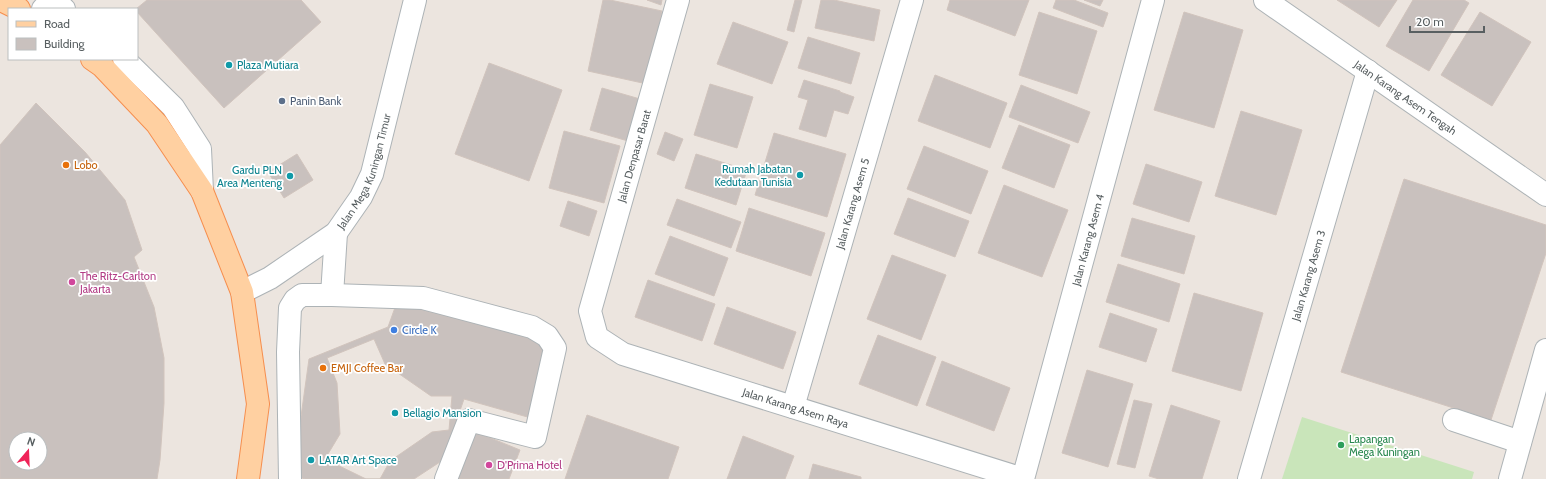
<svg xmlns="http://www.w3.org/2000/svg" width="1546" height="479" font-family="Cabin,sans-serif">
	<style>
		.pitch { fill: #c9e5ba }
		.building { fill: #c9c1be; stroke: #d1c4bd; fill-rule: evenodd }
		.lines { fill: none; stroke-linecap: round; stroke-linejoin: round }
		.minor-casing { stroke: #adb3b6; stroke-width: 24 }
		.major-casing { stroke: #f68e4e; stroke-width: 24 }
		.minor { stroke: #fff; stroke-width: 22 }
		.major { stroke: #ffd0a1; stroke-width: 22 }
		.culture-dot { fill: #0f9aa8; stroke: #fff; stroke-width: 1.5 }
		.service-dot { fill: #5c6f8a; stroke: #fff; stroke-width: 1.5 }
		.food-dot { fill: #e8710a; stroke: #fff; stroke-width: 1.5 }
		.hotel-dot { fill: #d1479c; stroke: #fff; stroke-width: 1.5 }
		.shop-dot { fill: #3f7fe0; stroke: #fff; stroke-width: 1.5 }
		.leisure-dot { fill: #2e9e5b; stroke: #fff; stroke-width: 1.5 }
		.labels { text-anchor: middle; stroke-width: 3.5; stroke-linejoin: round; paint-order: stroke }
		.culture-label { font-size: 11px; fill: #0d838f; stroke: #fff; text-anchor: start }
		.street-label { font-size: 11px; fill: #585f61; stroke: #fff }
		.service-label { font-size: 11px; fill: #4e5e75; stroke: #fff; text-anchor: start }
		.food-label { font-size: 11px; fill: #c56008; stroke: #fff; text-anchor: start }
		.hotel-label { font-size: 11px; fill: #b23c85; stroke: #fff; text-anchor: start }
		.shop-label { font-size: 11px; fill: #366cbe; stroke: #fff; text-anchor: start }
		.leisure-label { font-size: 11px; fill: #27864d; stroke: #fff; text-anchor: start }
	</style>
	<rect width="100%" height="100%" fill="#ece5df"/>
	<path class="pitch" d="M1302,417l172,55 -2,7h-190z"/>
	<path class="building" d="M147,0h154l20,22 -97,86 -87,-96 -1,-3z
		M603,0h7l52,11 -15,73 -59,-13z
		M647,0h15l-1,5z
		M795,0h7l-8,32 -7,-2z
		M821,0h13l46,10 -6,31 -59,-13z
		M950,0h79l-14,36 -68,-26z
		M1056,0h18l34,13 -5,14 -50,-19z
		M1084,0h19l-3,6z
		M1337,0h60l-18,27z
		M1413,0h51l5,3 -40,68 -43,-25z
		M1039,12l58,19 -20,63 -58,-19z
		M1184,12l59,18 -29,98 -60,-18z
		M1480,12l51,30 -39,64 -51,-31z
		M733,22l55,20 -16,42 -55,-20z
		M808,37l52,16 -9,31 -53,-16z
		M489,63l73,27 -33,91 -74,-27z
		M935,75l72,28 -17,45 -72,-27z
		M804,80l36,11v1l14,5 -6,17 -14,-4 -8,27 -27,-8 9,-29 -10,-3z
		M710,84l43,13 -16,51 -43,-13z
		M1021,85l69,27 -12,31 -69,-26z
		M602,88l38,11 -12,42 -38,-11z
		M36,103l49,49 40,48 17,50 -8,7 20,50 10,51v45l-4,57 -3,19h-157v-334zM16,439h24v24h-24z
		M1241,111l61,19 -26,85 -61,-19z
		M1019,125l51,20 -16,43 -52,-20z
		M564,131l56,15 -16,57 -55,-15z
		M665,132l18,7 -9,22 -17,-7z
		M774,133l72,21 -19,63 -72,-22z
		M924,146l64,25 -17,43 -64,-25z
		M297,154l16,26 -29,18 -16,-26z
		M696,154l51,16 -11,35 -51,-17z
		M1146,164l56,18 -13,40 -56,-18z
		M1404,179l142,46v28l-55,167 -150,-48z
		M1004,185l64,25 -26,67 -64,-24z
		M908,198l61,23 -14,36 -61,-23z
		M677,199l64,23 -10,26 -64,-23z
		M568,201l29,10 -8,25 -29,-10z
		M749,208l76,25 -14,43 -75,-25z
		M1132,218l63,18 -11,38 -63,-18z
		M670,236l58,22 -14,38 -59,-22z
		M892,255l54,20 -25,65 -54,-21z
		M1118,264l62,20 -11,38 -63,-20z
		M648,280l67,24 -13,37 -67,-24z
		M1194,293l69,20 -22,78 -69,-20z
		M397,302l153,38 -19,78 -67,-19 -21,61 -29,19h-109l-9,-3 3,-45 10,-72 79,-32z
		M727,307l69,25 -13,37 -69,-25z
		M1110,313l47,16 -11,33 -47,-15z
		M878,335l58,22 -19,49 -58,-22z
		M374,339l11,25 46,32h21l-3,34 -17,2 -42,29 -10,18h-14l-41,-20 15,-25 -3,-51 -10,-25z
		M942,361l68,27 -16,43 -68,-26z
		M1087,370l46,14 -25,83 -46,-14z
		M1134,400l18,4 -17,64 -18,-4z
		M1171,405l49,16 -18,58h-43l-10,-3z
		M587,415l92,32 -11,32h-103z
		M476,432l44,18 -11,29h-52z
		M743,436l51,20 -9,23h-58z
		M813,464l48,13v2h-52z"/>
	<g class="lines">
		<defs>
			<g id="minor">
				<path id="s1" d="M678,0l-88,311 7,26 26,17 400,125 130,-479"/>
				<path id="s2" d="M1265,0l281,195"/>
				<path d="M43,9c8,-8 12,-5 21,0"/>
				<path d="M124,59l49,48 27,42 2,42"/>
				<path id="s3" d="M242,292l28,-14 66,-45 25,-36 11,-23 43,-174"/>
				<path d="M332,295l4,-62"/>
				<path id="s4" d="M793,407l119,-407"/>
				<path d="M1454,420l66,22"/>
				<path d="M290,479l-2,-127 2,-44 5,-8 7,-5h30l91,3 109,29 15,9 8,12 -20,89 -66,-17 -23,59"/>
				<path id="s5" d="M1249,479l119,-408"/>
				<path d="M1510,479l36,-129"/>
			</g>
			<path id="major" d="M1,0l18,9
				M92,59l10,7 55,58 45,67 40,101 16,112 -10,75"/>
		</defs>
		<use href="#minor" class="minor-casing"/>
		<use href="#major" class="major-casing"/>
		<use href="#minor" class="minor"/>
		<use href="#major" class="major"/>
	</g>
	<g class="culture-dot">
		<circle cx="229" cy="65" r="4"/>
		<circle cx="800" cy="175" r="4"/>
		<circle cx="290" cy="176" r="4"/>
		<circle cx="395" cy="413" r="4"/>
		<circle cx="311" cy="460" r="4"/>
	</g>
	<circle class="service-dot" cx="282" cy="101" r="4"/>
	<g class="food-dot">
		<circle cx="66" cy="165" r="4"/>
		<circle cx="323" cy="368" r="4"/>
	</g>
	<g class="hotel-dot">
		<circle cx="72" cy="282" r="4"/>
		<circle cx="489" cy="465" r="4"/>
	</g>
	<circle class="shop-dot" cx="394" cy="330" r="4"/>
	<circle class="leisure-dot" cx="1341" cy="445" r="4"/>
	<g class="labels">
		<g class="culture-label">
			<text x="237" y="69">Plaza Mutiara</text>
			<text x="792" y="173" text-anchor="end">Rumah Jabatan<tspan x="792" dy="13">Kedutaan Tunisia</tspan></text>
			<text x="282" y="174" text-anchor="end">Gardu PLN<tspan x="282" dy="13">Area Menteng</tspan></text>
			<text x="403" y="417">Bellagio Mansion</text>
			<text x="319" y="464">LATAR Art Space</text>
		</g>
		<g class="street-label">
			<text dy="4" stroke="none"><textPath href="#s2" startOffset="171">Jalan Karang Asem Tengah</textPath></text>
			<text transform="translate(634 156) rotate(-74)" y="4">Jalan Denpasar Barat</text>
			<text dy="4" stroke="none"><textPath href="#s3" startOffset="180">Jalan Mega Kuningan Timur</textPath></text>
			<text dy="4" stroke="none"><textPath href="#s4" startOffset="212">Jalan Karang Asem 5</textPath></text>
			<text dy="4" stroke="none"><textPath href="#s1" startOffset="1048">Jalan Karang Asem 4</textPath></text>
			<text dy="4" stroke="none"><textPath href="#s5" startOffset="212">Jalan Karang Asem 3</textPath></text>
			<text dy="4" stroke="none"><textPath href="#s1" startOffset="562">Jalan Karang Asem Raya</textPath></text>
		</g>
		<g class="service-label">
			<text x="290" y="105">Panin Bank</text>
		</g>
		<g class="food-label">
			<text x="74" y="169">Lobo</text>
			<text x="331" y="372">EMJI Coffee Bar</text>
		</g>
		<g class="hotel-label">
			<text x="80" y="280">The Ritz-Carlton<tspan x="80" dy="13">Jakarta</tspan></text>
			<text x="497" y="469">D'Prima Hotel</text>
		</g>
		<g class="shop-label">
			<text x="402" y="334">Circle K</text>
		</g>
		<g class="leisure-label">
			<text x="1349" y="443">Lapangan<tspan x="1349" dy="13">Mega Kuningan</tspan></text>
		</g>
	</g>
	<rect x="8" y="8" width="130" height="52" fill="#ffffff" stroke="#bcbfc0"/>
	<rect x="16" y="21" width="20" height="6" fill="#ffd0a1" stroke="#bcbfc0"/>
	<text x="44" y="28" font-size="12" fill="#585f61">Road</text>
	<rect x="16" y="38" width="20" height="12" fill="#c9c1be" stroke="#bcbfc0"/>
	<text x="44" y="48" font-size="12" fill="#585f61">Building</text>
	<g transform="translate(28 451) rotate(19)"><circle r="19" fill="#ffffff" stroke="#bcbfc0"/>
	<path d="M0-3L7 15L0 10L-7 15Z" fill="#ef2358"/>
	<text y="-6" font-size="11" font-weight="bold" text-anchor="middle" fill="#585f61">N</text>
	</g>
	<path d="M1410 26v6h74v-6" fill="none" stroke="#585f61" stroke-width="2"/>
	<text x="1416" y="26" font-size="12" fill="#585f61" stroke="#ffffff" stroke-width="3" paint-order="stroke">20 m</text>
</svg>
